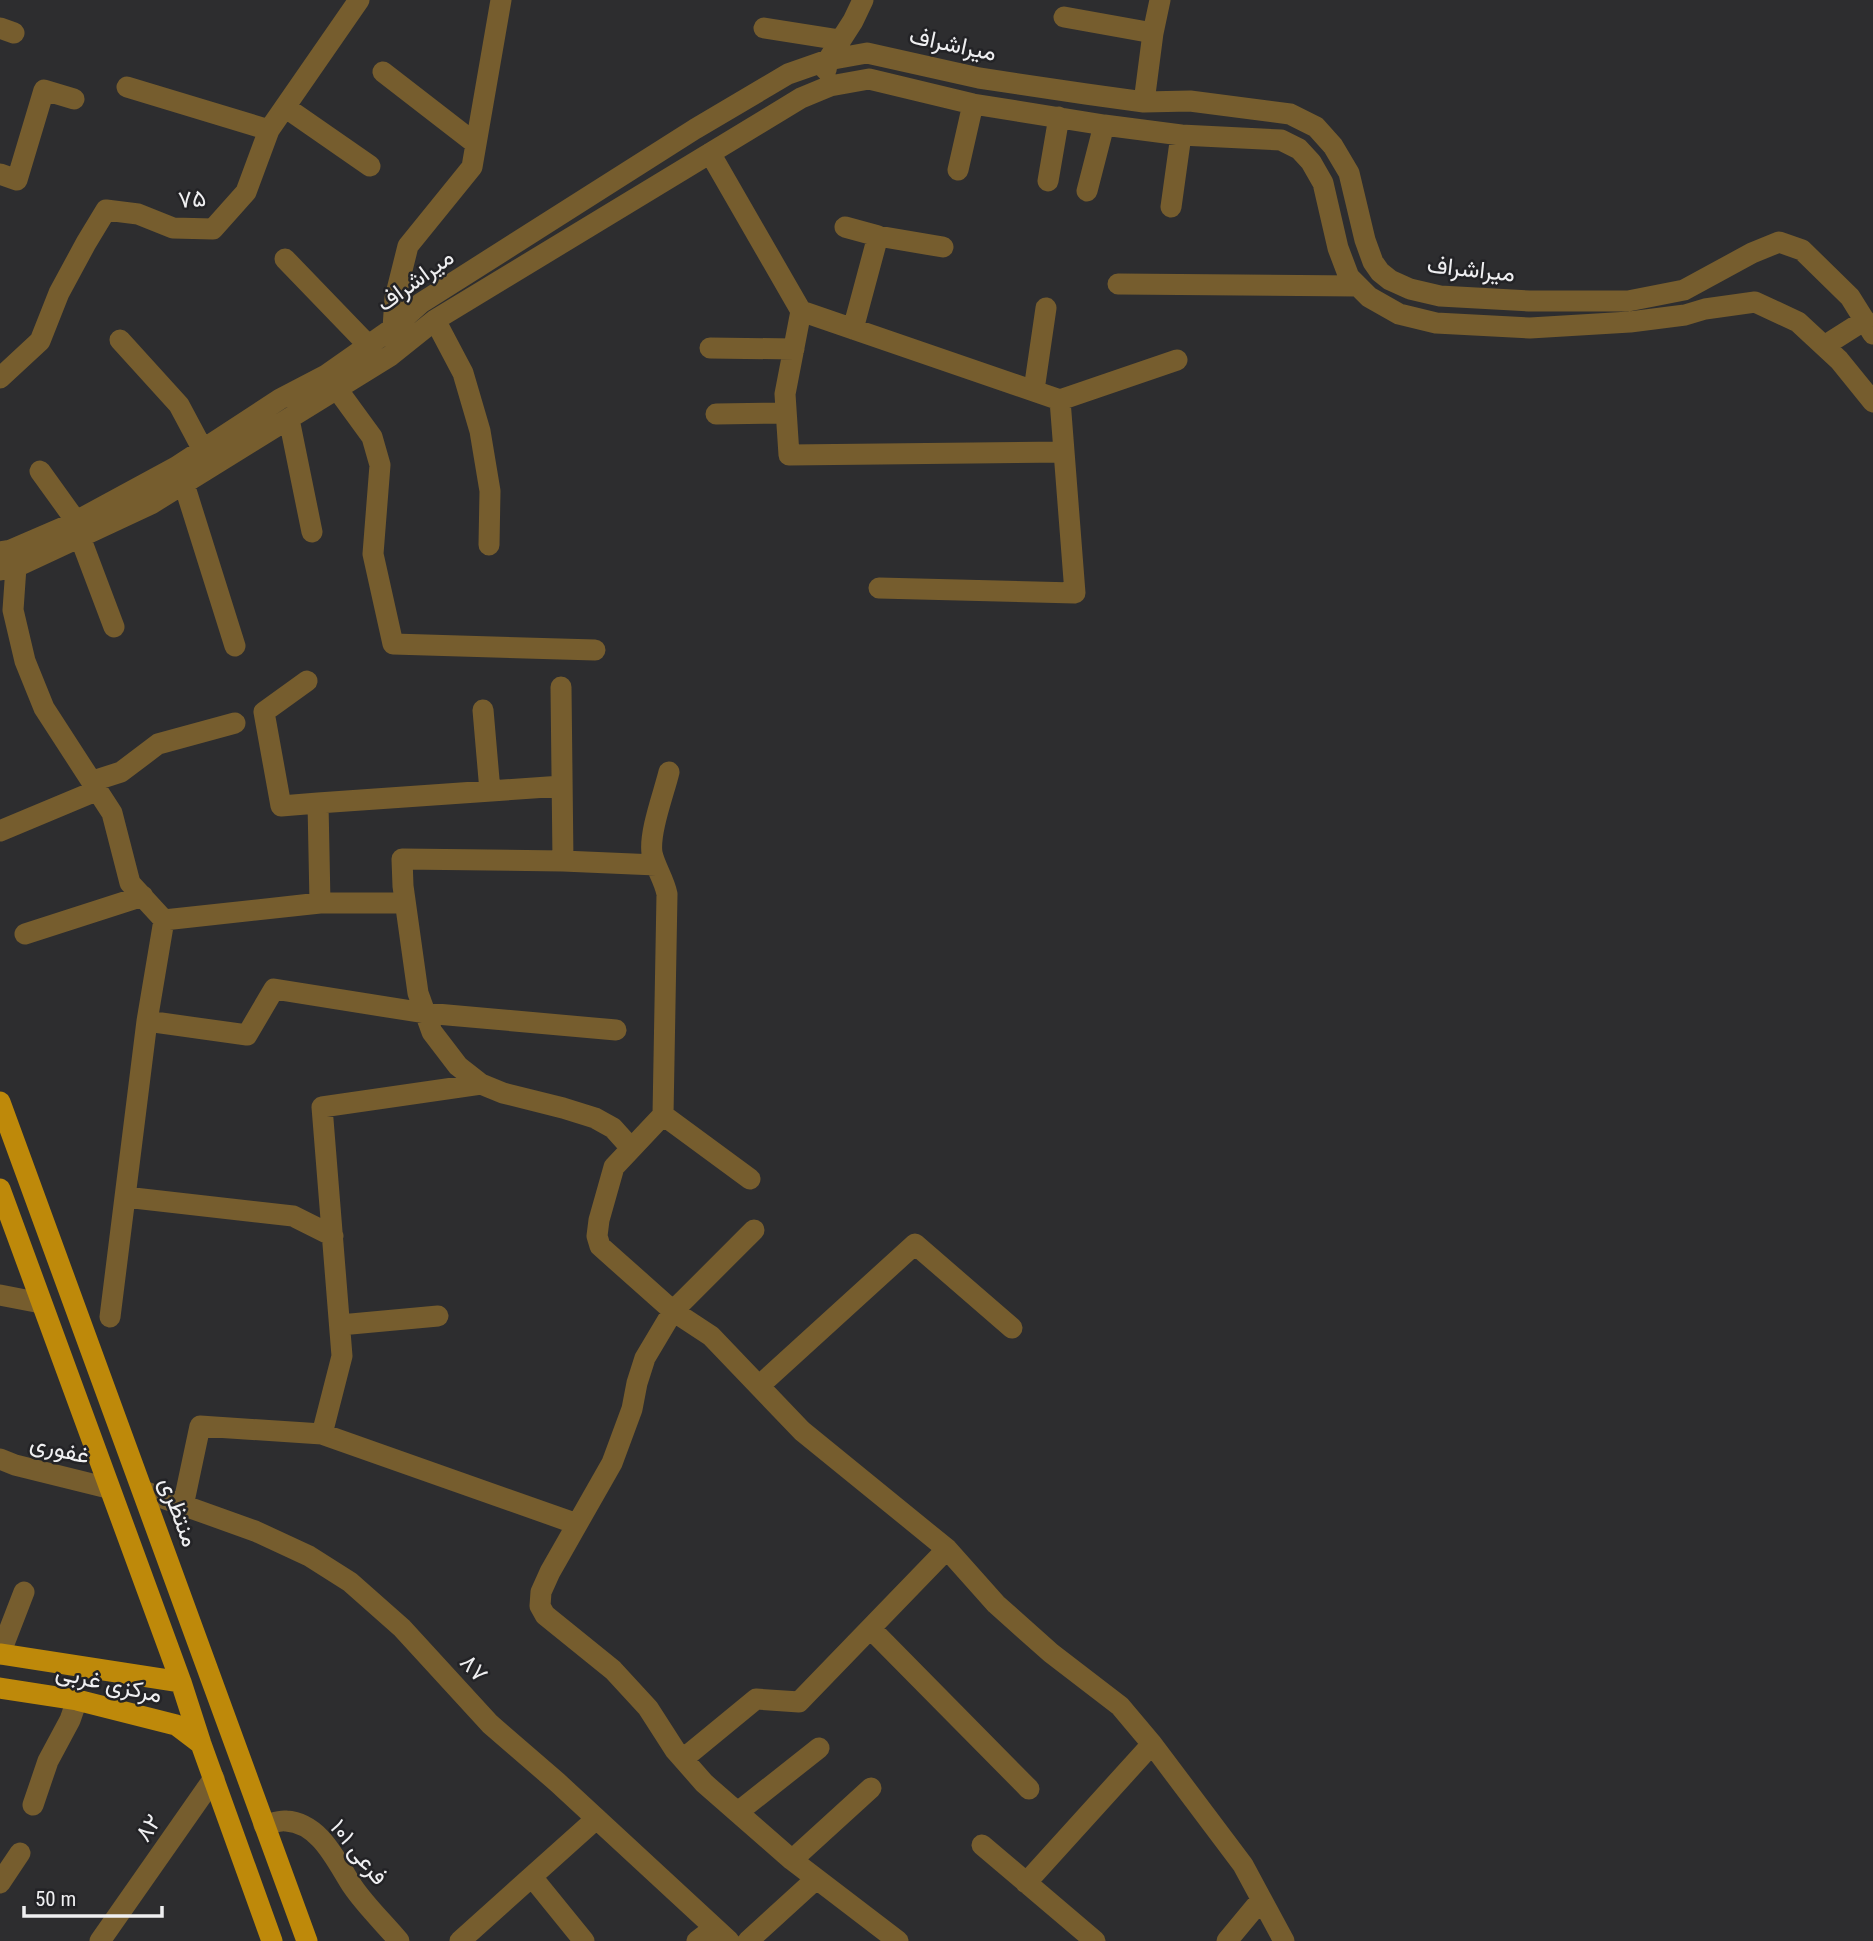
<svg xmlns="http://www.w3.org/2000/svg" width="1873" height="1941" font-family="'Roboto Condensed',Vazirmatn,sans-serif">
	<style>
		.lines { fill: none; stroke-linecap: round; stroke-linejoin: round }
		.minor { stroke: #765d2e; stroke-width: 21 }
		.major { stroke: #be890a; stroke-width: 21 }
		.labels { text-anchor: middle; stroke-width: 5; stroke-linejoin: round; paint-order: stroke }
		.street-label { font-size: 24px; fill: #efeff1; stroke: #232326 }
	</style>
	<rect width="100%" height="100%" fill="#2d2d2f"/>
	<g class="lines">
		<path class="minor" d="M1064,17l89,16
			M0,28l14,5
			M764,28l76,12
			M826,70l2,-10 25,-39 10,-21
			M383,72l93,72
			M127,87l142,43
			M1144,102l9,-69 7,-33
			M285,107l85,59
			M710,153l91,158 259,89 15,193 -196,-5
			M958,170l15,-66
			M0,174l17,6 27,-90 30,9
			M1048,181l11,-64
			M1087,191l17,-66
			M1171,207l10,-72
			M845,227l33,9 65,11
			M285,259l83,86
			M1118,284l239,2
			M801,311l-16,83 4,61 275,-3
			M435,320l28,53 17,58 10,60 -1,54
			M853,329l25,-93
			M395,335l-2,-7 2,-30 13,-52 64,-79 29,-167
			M120,340l59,65 24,45
			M1824,346l41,-26
			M710,348l84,1
			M0,378l40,-37 19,-48 27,-50 20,-33 32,4 35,14 40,1 33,-37 23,-62 90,-130
			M337,389l35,48 8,28 -7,89 20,90 202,6
			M1034,390l12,-82
			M1060,400l117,-40
			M716,414l70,-1
			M289,419l23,113
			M40,471l36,50
			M184,484l51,162
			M80,537l34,90
			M0,552l11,-2 58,-25 107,-58 104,-68 46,-24 67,-47 28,-25 274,-174 93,-55 40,-14 39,-7 112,25 107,16 58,8 46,-1 100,13 26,13 17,19 16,27 16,67 8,22 7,10 10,8 20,9 30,7 89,5h99l56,-11 68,-37 27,-11 23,8 48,47 23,37
			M16,567l-3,43 12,51 19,47 68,105 18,70 34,37
			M0,570l16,-3 135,-63 239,-148 45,-36 366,-222 29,-12 39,-7 104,25 131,21 77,10 100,5 18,9 12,13 12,21 15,65 11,29 20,20 30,17 37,9 94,5 100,-6 55,-7 20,-6 50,-7 43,20 41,38 34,42
			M307,681l-43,31 17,94 37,-3
			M561,687l2,174 93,4
			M483,710l7,81
			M669,772c-5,21 -20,60 -17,81 3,14 12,26 15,41l-4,221 -49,52 -15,53 -2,16 3,10 73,65 38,25 91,95 145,118 49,55 55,49 69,53 32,38 91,121 41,76
			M93,781l28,-9 37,-28 77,-21
			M0,831l98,-41
			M563,861l-161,-2 1,27 15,107 14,39 26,34 23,18 22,9 60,15 32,10 18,10 18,20
			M405,903h-85l-2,-100 244,-17
			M164,920l156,-17
			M25,934l118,-38
			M147,1021l100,14 27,-46 151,24 191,17
			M481,1084l-159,23 20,249 -20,78 255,90
			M663,1115l87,64
			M125,1197l22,-176 17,-101
			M754,1230l-81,81 -28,47 -8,25 -5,26 -20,54 -62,109 -9,20 -1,14 5,9 68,55 35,38 27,42 29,33 88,77 106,81
			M0,1295l41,8
			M110,1317l15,-120 168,19 40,20
			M340,1325l98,-9
			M759,1386l156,-142 97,84
			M0,1459l15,6 93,23
			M143,1491l112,40 54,25 41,26 52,46 88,96 67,58 172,159
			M183,1506l17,-80 122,8
			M871,1629l158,160
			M0,1654l24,-62
			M683,1759l73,-60 43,3 148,-153
			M33,1805l15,-44 22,-41 7,-20
			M738,1812l81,-64
			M264,1825c7,-1 15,-5 22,-4 35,2 51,42 67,66 13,19 31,36 46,54
			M982,1845l113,96
			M792,1860l79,-72
			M532,1877l52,64
			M0,1883l20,-30
			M1026,1883l126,-139
			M100,1941l114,-163
			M460,1941l136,-122
			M697,1941l17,-13
			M748,1941l68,-62
			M1227,1941l34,-41"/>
		<path class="major" d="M0,1102l307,839
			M0,1189l181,493 20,62 71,197
			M0,1654l181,28
			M0,1688l77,12 99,25 25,19"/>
	</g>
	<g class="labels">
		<g class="street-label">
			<text transform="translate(953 44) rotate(12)" y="8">میراشراف</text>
			<text transform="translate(192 199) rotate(-4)" y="8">۷۵</text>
			<text transform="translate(1471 269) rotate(6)" y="8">میراشراف</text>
			<text transform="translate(415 280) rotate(-36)" y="8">میراشراف</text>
			<text transform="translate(60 1449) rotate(14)" y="8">غفوری</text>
			<text transform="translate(179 1512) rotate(70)" y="8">منتظری</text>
			<text transform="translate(474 1668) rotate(47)" y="8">۸۷</text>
			<text transform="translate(109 1683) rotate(13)" y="8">مرکزی غربی</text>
			<text transform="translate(148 1828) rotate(-56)" y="8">۸۲</text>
			<text transform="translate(359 1852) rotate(51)" y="8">فرعی ۱۰۱</text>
		</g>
	</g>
	<path d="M24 1906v10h138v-10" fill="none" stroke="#efeff1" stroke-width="3.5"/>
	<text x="35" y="1906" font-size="21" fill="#efeff1" stroke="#232326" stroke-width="5" paint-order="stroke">50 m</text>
</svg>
